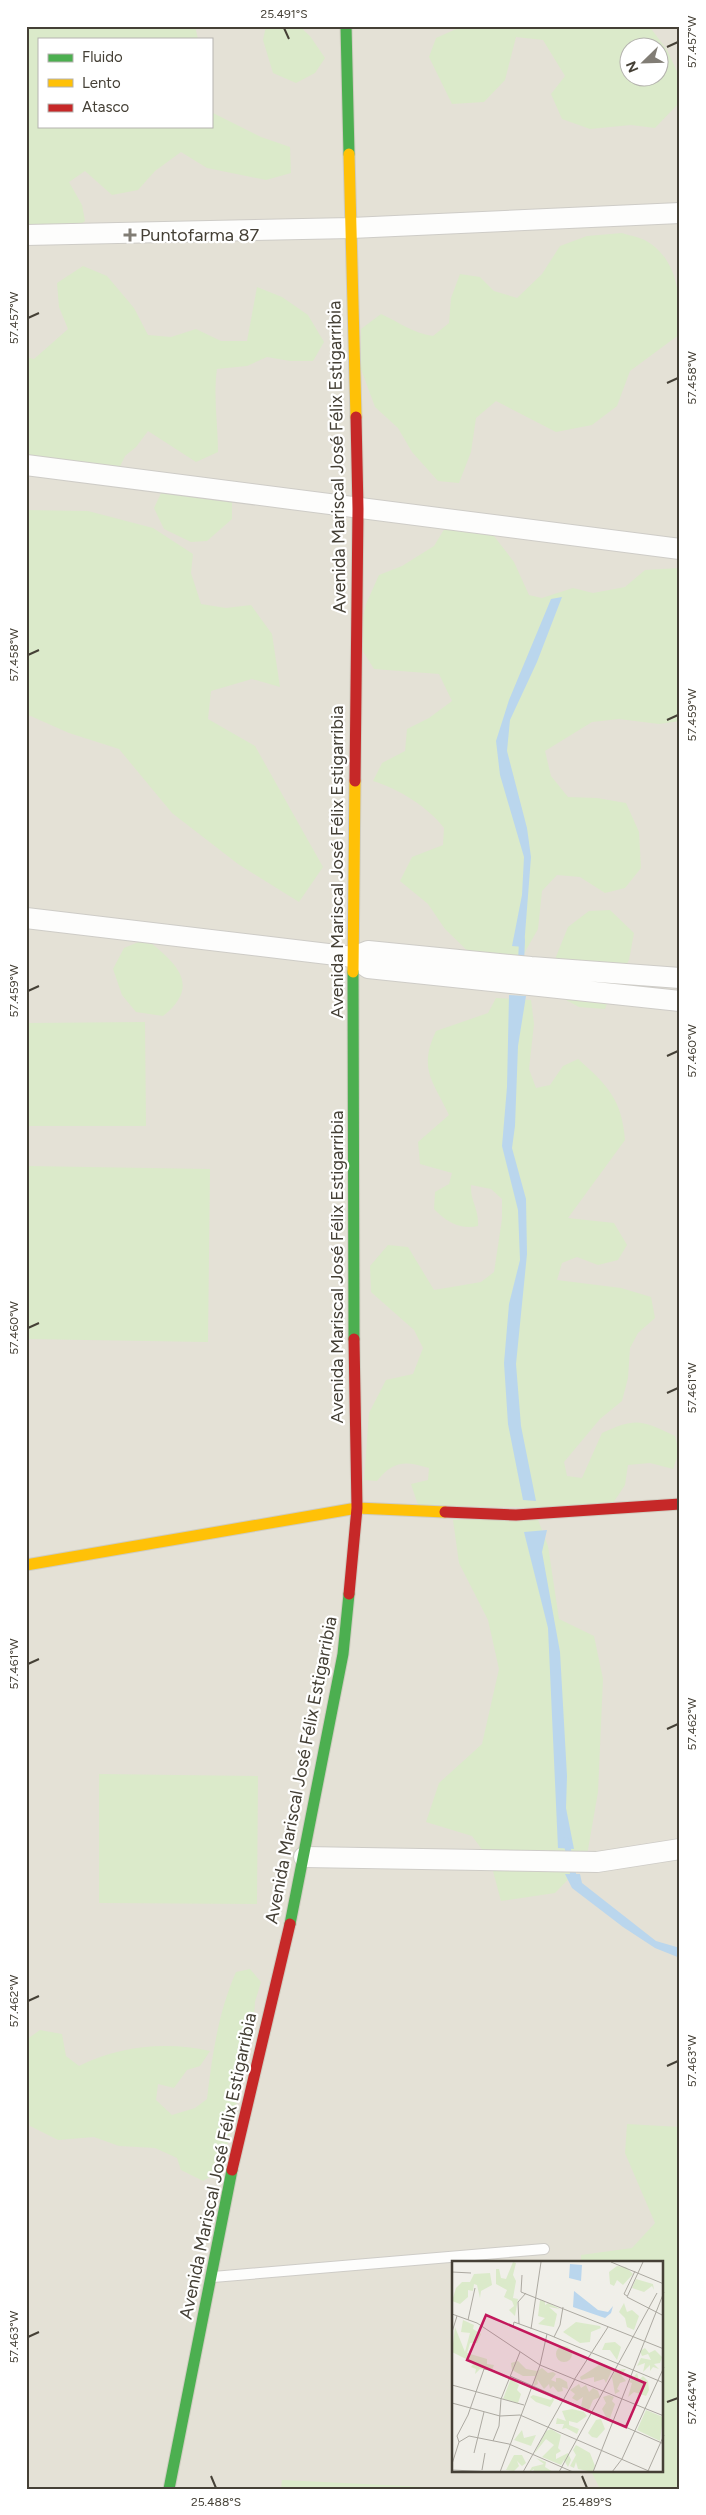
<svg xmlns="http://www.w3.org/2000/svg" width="706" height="2515" font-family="Figtree,sans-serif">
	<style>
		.residential { fill: #e4e1d6; fill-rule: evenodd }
		.green { fill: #dbeaca; fill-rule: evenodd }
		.water { fill: #bad6ed }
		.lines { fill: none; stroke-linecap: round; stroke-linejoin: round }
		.stream { stroke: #bad6ed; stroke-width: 6 }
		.lane-casing { stroke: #ceccc7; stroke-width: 12 }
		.street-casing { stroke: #ceccc7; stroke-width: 22 }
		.fast-casing { stroke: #cfccc0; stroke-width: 13 }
		.slow-casing { stroke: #cfccc0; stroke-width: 13 }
		.jam-casing { stroke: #cfccc0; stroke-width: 13 }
		.lane { stroke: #fdfdfc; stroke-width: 10 }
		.street { stroke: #fdfdfc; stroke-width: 20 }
		.fast { stroke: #4caf50; stroke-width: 11 }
		.slow { stroke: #ffc107; stroke-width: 11 }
		.jam { stroke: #c62828; stroke-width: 11 }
		.ticks { fill: none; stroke: #454036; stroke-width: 2 }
		.poi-dot { fill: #817d75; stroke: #fff; stroke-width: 2 }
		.labels { text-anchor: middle; stroke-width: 4.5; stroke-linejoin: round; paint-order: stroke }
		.poi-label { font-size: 18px; fill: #454036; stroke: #fff; text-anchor: start }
		.street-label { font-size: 18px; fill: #454036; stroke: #fff }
		.inset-road { fill: none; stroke: #aca9a1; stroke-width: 1 }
		.view { fill: #c2185b; fill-opacity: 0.15; stroke: #c2185b; stroke-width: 2.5 }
		.inset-edge { fill: none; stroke: #454036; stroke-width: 2.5 }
		.neatline { fill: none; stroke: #454036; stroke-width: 2 }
		.ticks-label { font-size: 12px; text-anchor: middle; fill: #454036 }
	</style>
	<rect width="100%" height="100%" fill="#f0efe9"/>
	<path class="residential" d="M26,26h654v2463h-654zM39,39h172v87h-172zM628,48h30v30h-30zM453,2262h209v209h-209z"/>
	<path class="green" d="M26,26h169l3,13h-159v87h172v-14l50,25 29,10 1,26 -25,7 -59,-12 -26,-16 -26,19 -17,19 -26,5 -27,-24 -16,11 13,23 3,16 -27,22 -32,-12z
		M266,26h33l11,10 15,22 -10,15 -19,10 -23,-10 -10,-33z
		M463,26h186l18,24 13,28 -3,27 -22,23 -24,-3 -41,4 -28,-10 -11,-25 14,-18 -22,-36 -27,-3 -11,43 -21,22 -32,2 -23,-47 7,-19zM628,48h30v30h-30z
		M622,233c8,3 19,4 26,9 32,20 32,59 32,92l-50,37 -13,35 -25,19 -36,7 -60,-31 -20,17 -5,34 -12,31 -21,-2 -26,-29 -14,-24 -23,-21 -14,-38v-40l20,-15c20,9 31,19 52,22l16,-13 2,-25 9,-24 20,3 14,14 23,7 25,-24 18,-28 27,-10z
		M83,266l24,10 27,32 14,27 23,2 25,-8 25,12h26l10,-54 25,10 26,18 16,27 -11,19h-23l-23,-4 -20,9 -30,3c-4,28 1,55 1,83l-22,10 -48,-31 -12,16 -11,9 -12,25 -87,-12v-112l8,2 34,-30 -9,-22 -2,-24z
		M163,489l69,11v19l-25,22 -16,1 -27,-13 -10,-21z
		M26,510l62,1 65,17 40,26 -2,19 10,31 25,4 25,-3 21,29 8,53 -28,-8 -41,12 -3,28 47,27 68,121 -24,35 -61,-38 -66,-51 -53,-64 -50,-16 -43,-19z
		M466,519l28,17 20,26 15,33 13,3 31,-10 20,5 32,-6 20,-17 35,-2v153l-21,3 -40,-5 -27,3 -47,29 6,25 17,21 29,1 29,5 13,29 2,36 -16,20 -20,5 -25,-16 -23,-2 -15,16 -4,38 -20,35 -40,-3 -33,-32 -17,-25 -28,-23 12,-24 31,-12 1,-17c-16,-21 -45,-39 -71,-47l9,-18 23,-12 2,-22 22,-11 23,-17 -13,-27 -65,-5 -17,-27 9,-38 13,-29 23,-9 32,-20 14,-23z
		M610,910l24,23 -5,27 -16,28 -8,21 -26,-2 -24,-13 -4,-25 17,-42 21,-16z
		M146,939c30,24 56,46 17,77l-27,-4 -14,-17 -9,-26 11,-21z
		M496,998l35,2 3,24 -5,45 7,19 14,-3 13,-19 15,-7c29,26 44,40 47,81l-57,78 46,5 13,22 -9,15 -20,5 -21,-8 -15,6 -5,17 64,8 30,9 4,21 -17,15 -8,15 -2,30 -6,23 -22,18 -36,43 3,14 15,2 20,-45c34,-16 40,-13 73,3l4,16 -6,17 -23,-6 -22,2 -3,20 -16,24 -191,-4 -7,-21 17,-4 1,-12c-24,-7 -35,-8 -52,13l-13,-1 5,-67 17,-33 27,-6 10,-26 -9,-18 -43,-38 -1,-26 18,-21 20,2 26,43 47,-8 13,-10 8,-53v-20l-11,-10 -20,-4c-1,16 8,23 7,41 -17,4 -32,-4 -44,-17l1,-17 14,-8 3,-11 -32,-9 -2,-22 31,-27c-16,-34 -31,-46 -13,-84l52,-18z
		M145,1022l1,104h-120v-103z
		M26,1166l184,3 -2,173 -182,-3z
		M537,1517l11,29 11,73 35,17 9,43 -5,113 -12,69 -31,32 -54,8 -11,-41 -18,-24 -46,-14 13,-39 43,-39 17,-75 -11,-49 -29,-57 -6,-43z
		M99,1774l159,2 -1,128 -158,-1z
		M250,1969l11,13 -6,20 -2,27 -31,141 -19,11 -22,-11 -4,-12 -22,-10 -36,-2 -25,-9 -36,3 -28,-14 -4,-25v-61l14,-10 22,4 4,22 13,10c40,-20 87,-25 131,-15l-10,15 -13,4 -13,18 -16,-4 -2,16 16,15 23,-7 12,-9c5,-43 11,-86 29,-127z
		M627,2124l53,3v362h-80l-9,-18h71v-209h-81v-7l51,-7 23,-25 -30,-70z
		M282,2480l143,7 1,2h-145z"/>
	<path class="water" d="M562,597l-25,65 -27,58 -3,31 20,77 4,29 -7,90 -12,-1 10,-51 2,-38 -24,-82 -4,-34 13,-41 42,-101z
		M509,995l17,1 -8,50 -3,80 -3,22 14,51 1,55 -11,110 5,62 15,75 -13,-1 -15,-76 -4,-61 5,-59 11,-44 -2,-50 -16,-64 5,-59z
		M547,1530l-5,22 18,100 7,124 -1,32 8,41 -16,-1 -10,-220 -24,-96z
		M565,1874h15l2,9 74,58 24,7v10l-25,-10 -32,-21 -51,-39z"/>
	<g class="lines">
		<path class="stream" d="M521,963l1,-23
			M566,1840l8,38 2,3"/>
		<defs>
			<path id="lane" d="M213,2277l331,-28"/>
			<path id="street" d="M26,235l325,-7 329,-15
				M26,465l654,84
				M26,918l327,39 15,-6 163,16 149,11
				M353,957l15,11 312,33
				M304,1857l293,5 83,-13"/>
			<path id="fast" d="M346,26l3,128
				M353,972l1,367
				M290,1924l53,-270 6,-60
				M169,2489l63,-319"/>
			<path id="slow" d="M349,154l7,263
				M353,972l2,-191
				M26,1565l331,-57 88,4"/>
			<path id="jam" d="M355,781l3,-272 -2,-92
				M445,1512l71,3 164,-11
				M349,1594l8,-86 -3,-169
				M232,2170l58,-246"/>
		</defs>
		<use href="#lane" class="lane-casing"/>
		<use href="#street" class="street-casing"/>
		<use href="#fast" class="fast-casing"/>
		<use href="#slow" class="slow-casing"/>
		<use href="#jam" class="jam-casing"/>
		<use href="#lane" class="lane"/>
		<use href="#street" class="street"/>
		<use href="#fast" class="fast"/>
		<use href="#slow" class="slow"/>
		<use href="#jam" class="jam"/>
	</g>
	<path class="ticks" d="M284,28l5,11M667,47l11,-5M28,318l11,-5M667,383l11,-5M28,655l11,-5M667,720l11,-5M28,991l11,-5M667,1056l11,-5M28,1328l11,-5M667,1393l11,-5M28,1664l11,-5M667,1729l11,-5M28,2001l11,-5M667,2066l11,-5M28,2337l11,-5M667,2402l11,-4M211,2476l5,12M582,2476l5,12"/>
	<path class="poi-dot" d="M127.5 227.5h5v5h5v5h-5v5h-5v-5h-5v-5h5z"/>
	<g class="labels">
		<g class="poi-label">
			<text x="140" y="241">Puntofarma 87</text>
		</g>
		<g class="street-label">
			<text transform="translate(337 457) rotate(-91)" y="6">Avenida Mariscal José Félix Estigarribia</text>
			<text transform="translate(337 862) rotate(-90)" y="6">Avenida Mariscal José Félix Estigarribia</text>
			<text transform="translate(337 1267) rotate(-90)" y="6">Avenida Mariscal José Félix Estigarribia</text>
			<text transform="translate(301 1770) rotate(-79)" y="6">Avenida Mariscal José Félix Estigarribia</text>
			<text transform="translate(218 2166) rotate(-78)" y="6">Avenida Mariscal José Félix Estigarribia</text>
		</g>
	</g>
	<g transform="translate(452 2261)">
		<rect width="211" height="211" fill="#f0efe9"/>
		<path d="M61,1l3,1 -3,12 3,6 -3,17 5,1 -3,17 -6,-6 5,-4 -2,-5 -8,-4 3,-7 -11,-6v-15h3l2,9 5,1zM165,5l9,1 7,7 -10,11 -6,-5 -3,6 -4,-2 -1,-12zM38,12l2,12 -11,6 -1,7 -3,-13 -3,-1 -1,7 -5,-1v7l-8,7 -8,-3 4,-13 6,-6h8l4,-8zM184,18l17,5 1,6 -2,-4 -8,6 -12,-4zM88,39l5,1v4l3,-2 12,6 -11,-2 8,7 -3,13 -16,-3 7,-6 -7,-2zM172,42l3,9 5,-2 7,6 -5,14 -7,-3 -2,-9 -6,-6zM11,59l11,5 -1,4 8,5 -4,9h-7l-3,10 20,6v5l7,1 -2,5 -12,-1 -5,5 1,-5 -5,-2 3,-4 -22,-11 3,-25 10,25 5,-19 -9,-1zM124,61l24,4 1,2 -10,4 -1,10 -10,1 -17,-11zM163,81l6,5 -4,13 -7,-10h-8l3,-7zM104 93a8 8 0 1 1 16 0a8 8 0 1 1-16 0ZM193,87l4,5 6,-3 7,7 -2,6 -6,1 5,5 -6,-2 -3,4v-6l-7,7 2,-9 -8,3 4,-8 10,2 -3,-6 -6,2 -2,-5zM66,100l8,8 11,2 5,-3 6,5 5,-1 3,2 -5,6 5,2v-4h4l7,4 1,7 -6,-2 1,4 -5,1 -5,-6 -3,3 -1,-5 -5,5 -7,-10 1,5 -4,2 1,-10h-12l-11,-6 -1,-7zM147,104l13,5 -6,13 -2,-4 -10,3v-5l-13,3 -1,-3zM174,108l-5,6 5,6 -6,2 -3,6 3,2 -5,3 -3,-17 4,-7zM185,112l2,7 4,-4 5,5 1,9 -3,6 -12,-4 -6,5 4,-14 -3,-1zM59,117l8,7 -2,5 4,4 -3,9 -15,-4zM127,123l2,4 5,-3 3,7 4,-4 5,3 2,6 -7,3 -5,12 -7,-6 2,-9 -6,4 -5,-3 3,-4 -5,-4zM81,134l18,5 2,-3 1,3 -4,7 -14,-5 -6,-5zM157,134l5,2 -2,4 3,3 -5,14 -4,-1 -4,-8 4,-6 -3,-6zM120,148l12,3 3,4 -10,7 -8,-2v4l10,4 -2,5 -11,-6 -4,1 2,-5h-8l1,-6 9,3 -4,-10zM194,149l17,7 -3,24 -23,-11zM149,158l4,10 -8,9 -5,-1 -4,-4 8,-13zM99,168l10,6 -3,13 3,3 -5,3v5l12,-6 3,7 -3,7 -4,-7 -3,5 -19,-8 12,-12 -8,-6 -12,15 12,-23zM70,169l2,8 12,-3 -5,11 -17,-6zM124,184l14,8 5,13 -2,6 -15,-3 -2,-7 -2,6 -4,-2 6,-11 -3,-5zM62,194h8l4,8 -4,3 -5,-5 2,5 -5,5 -8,-1zM84,197l10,4 -1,5 8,5h-20l1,-3 -5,3 3,-5 12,-3z" fill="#dbeaca"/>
		<path d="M118,3l12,1 -1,16 -12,-3zM122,30l24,19 10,2 5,-6 -2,7 -6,5 -32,-11z" fill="#bad6ed"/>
		<path class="inset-road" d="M159,1l53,22M191,1l-16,35 37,19M0,11l19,1M70,14l-1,17 143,57M175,35l-3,-2 11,-23M0,53l25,9 63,42 104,43M16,59l7,-32M67,63l-1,-22 8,-9M61,66l1,-5 33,12 117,49M79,68l10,-67M0,71l5,-16M102,76l6,-12 3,-18M58,115l154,68M122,119l34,-53M0,124l72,20M0,142l48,13 20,-1 131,57M192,147l20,8M41,180l6,-15 2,-27 19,-47M7,181l-2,-6 11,-21 16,-46 11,2M22,192l10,-41M0,203l7,-22 10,-6 40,8 64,28M0,209l43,2M30,209l3,-17M196,210l16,-36M48,211l40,-107 7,-31M71,211l52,-93M107,211l98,-179M141,211l71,-180M160,211l10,-13 42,-92"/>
		<path class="view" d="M34,54l159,68 -19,44 -159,-67z"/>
		<rect width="211" height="211" class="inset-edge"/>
	</g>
	<rect width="706" height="2515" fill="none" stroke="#ffffff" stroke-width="55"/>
	<rect x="38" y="38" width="175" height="90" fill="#ffffff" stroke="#b5b3af"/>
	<rect x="48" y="54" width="25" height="8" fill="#4caf50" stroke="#b5b3af"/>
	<text x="82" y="62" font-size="15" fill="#454036">Fluido</text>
	<rect x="48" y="79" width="25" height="8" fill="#ffc107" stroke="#b5b3af"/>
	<text x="82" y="88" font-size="15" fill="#454036">Lento</text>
	<rect x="48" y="104" width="25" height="8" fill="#c62828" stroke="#b5b3af"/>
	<text x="82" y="112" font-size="15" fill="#454036">Atasco</text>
	<g transform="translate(644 62) rotate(247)"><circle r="24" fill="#ffffff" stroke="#b5b3af"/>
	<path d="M0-4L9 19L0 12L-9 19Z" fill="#817d75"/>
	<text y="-8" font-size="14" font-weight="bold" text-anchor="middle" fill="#454036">N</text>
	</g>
	<rect x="28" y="28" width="650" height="2460" class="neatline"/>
	<g class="ticks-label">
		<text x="284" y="18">25.491°S</text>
		<text transform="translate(692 42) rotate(-90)" y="4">57.457°W</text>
		<text transform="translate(14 318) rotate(-90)" y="4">57.457°W</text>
		<text transform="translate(692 378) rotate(-90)" y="4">57.458°W</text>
		<text transform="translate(14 655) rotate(-90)" y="4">57.458°W</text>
		<text transform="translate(692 715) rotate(-90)" y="4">57.459°W</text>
		<text transform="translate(14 991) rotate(-90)" y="4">57.459°W</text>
		<text transform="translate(692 1051) rotate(-90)" y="4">57.460°W</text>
		<text transform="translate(14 1328) rotate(-90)" y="4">57.460°W</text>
		<text transform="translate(692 1388) rotate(-90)" y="4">57.461°W</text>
		<text transform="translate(14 1664) rotate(-90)" y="4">57.461°W</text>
		<text transform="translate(692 1724) rotate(-90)" y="4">57.462°W</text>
		<text transform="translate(14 2001) rotate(-90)" y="4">57.462°W</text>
		<text transform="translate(692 2061) rotate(-90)" y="4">57.463°W</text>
		<text transform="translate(14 2337) rotate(-90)" y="4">57.463°W</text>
		<text transform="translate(692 2398) rotate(-90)" y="4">57.464°W</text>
		<text x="216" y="2506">25.488°S</text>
		<text x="587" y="2506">25.489°S</text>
	</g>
</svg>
